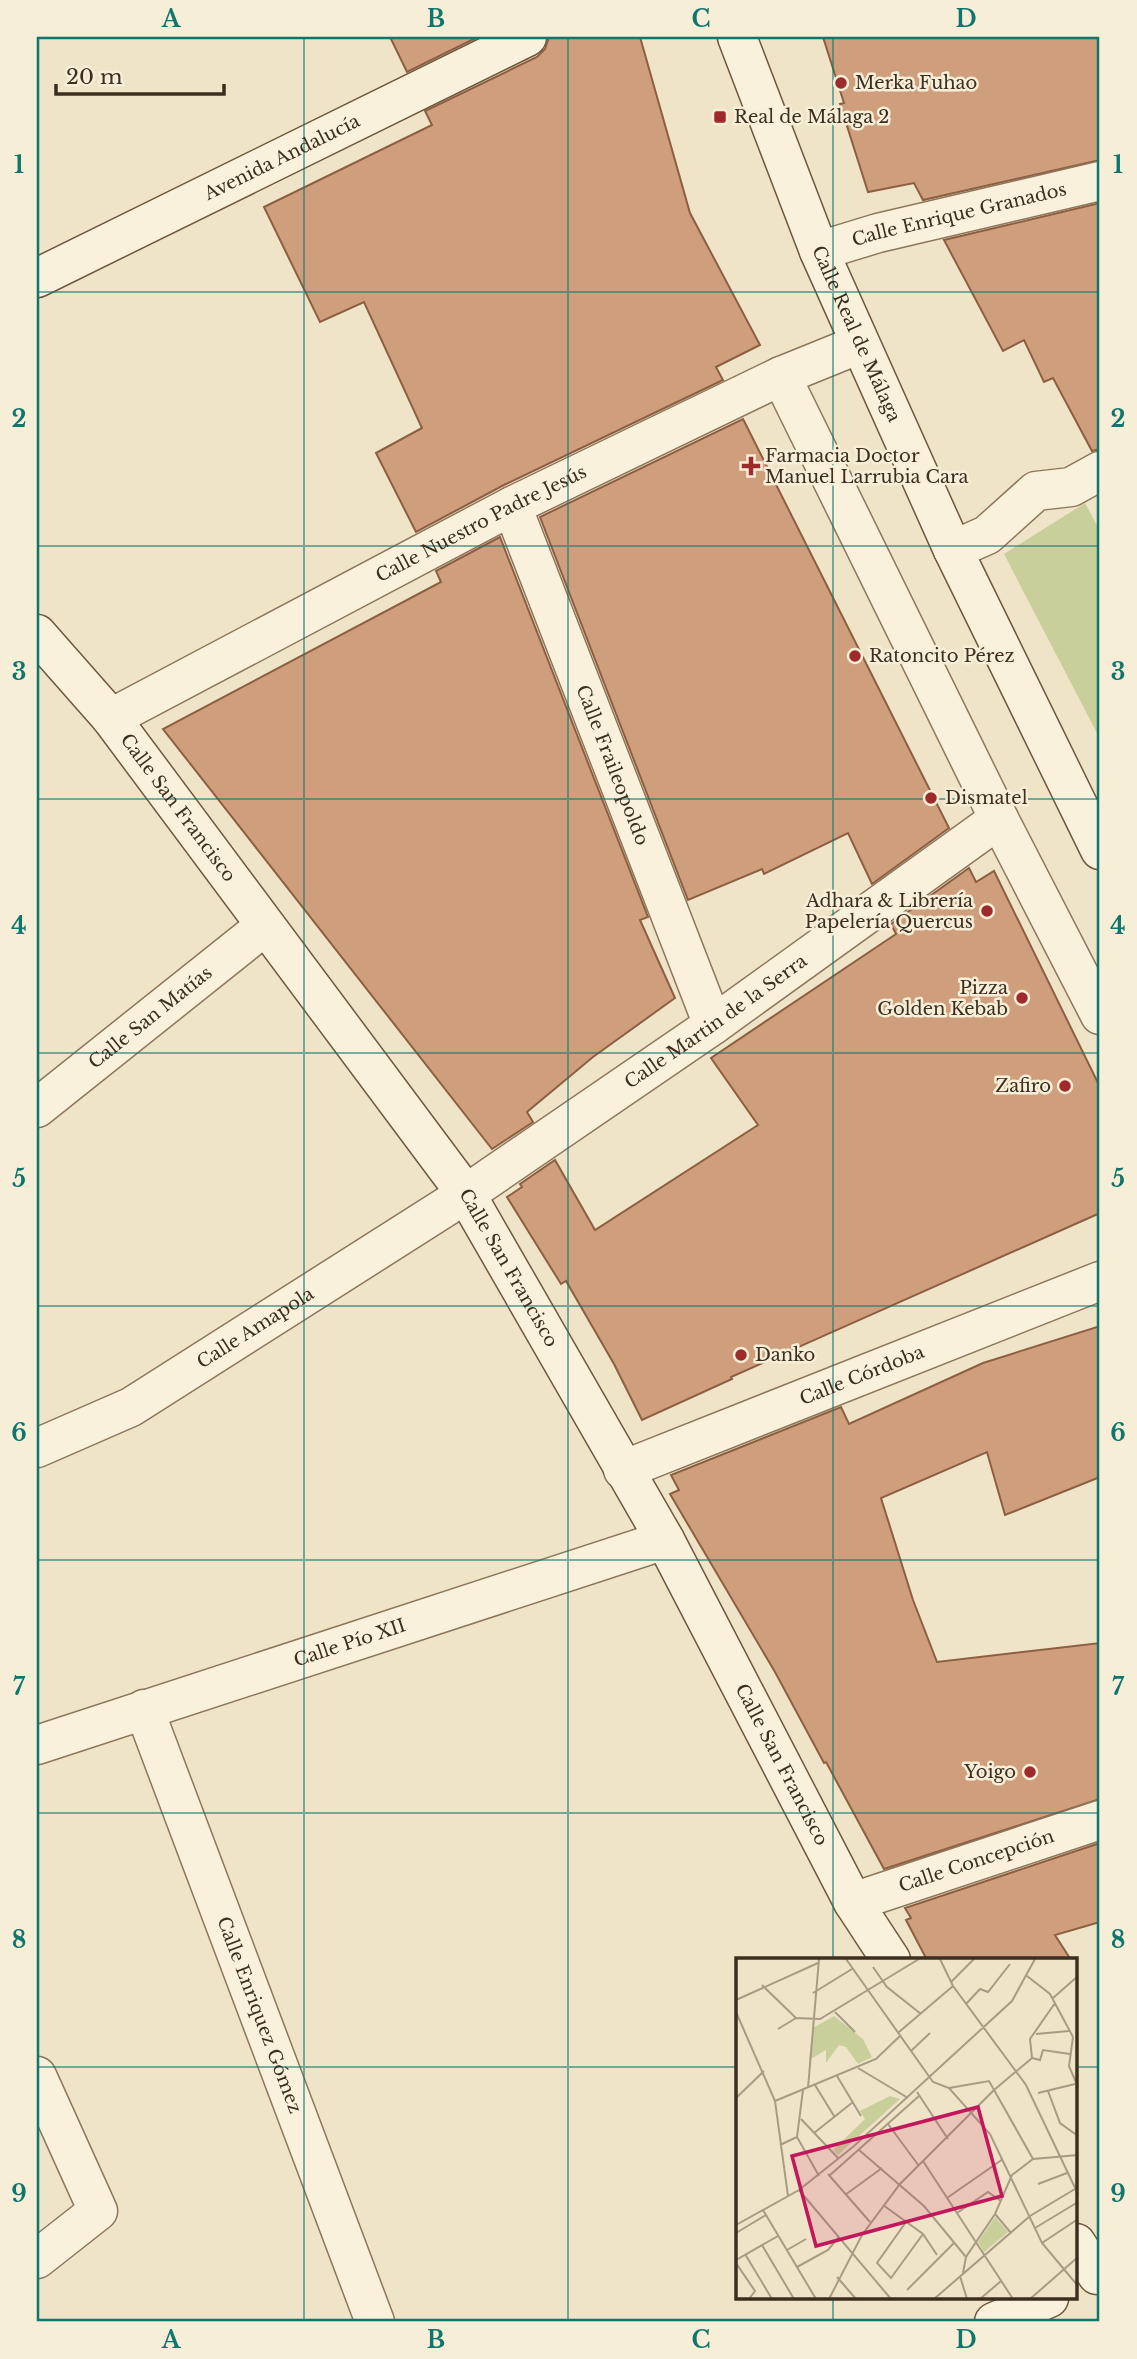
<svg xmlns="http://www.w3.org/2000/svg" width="1137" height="2359" font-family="'Libre Baskerville',serif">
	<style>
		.green { fill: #c9cf9b }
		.building { fill: #cf9f7d; stroke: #8d5f41; stroke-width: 2 }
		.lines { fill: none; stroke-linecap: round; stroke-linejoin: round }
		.street-casing { stroke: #8d765c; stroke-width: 41 }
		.secondary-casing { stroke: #6f573f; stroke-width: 41 }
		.street { stroke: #faf1dc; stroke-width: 38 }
		.secondary { stroke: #faf1dc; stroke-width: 38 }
		.grid { fill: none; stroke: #0f766e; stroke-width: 2; stroke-opacity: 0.55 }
		.poi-dot { fill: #9e2a2b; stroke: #f7eed8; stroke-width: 2.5 }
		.labels { text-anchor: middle; stroke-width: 5; stroke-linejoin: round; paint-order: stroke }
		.poi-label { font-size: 18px; fill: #3d2e20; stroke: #f7eed8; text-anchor: start }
		.street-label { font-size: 18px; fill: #3d2e20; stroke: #f7eed8 }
		.inset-road { fill: none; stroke: #a89b85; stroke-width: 2 }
		.view { fill: #c2185b; fill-opacity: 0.15; stroke: #c2185b; stroke-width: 3.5 }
		.inset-edge { fill: none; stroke: #3d2e20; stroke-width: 3.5 }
		.neatline { fill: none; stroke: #0f766e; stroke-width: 2.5 }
		.grid-label { font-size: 23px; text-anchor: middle; font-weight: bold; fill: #0f766e }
	</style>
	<rect width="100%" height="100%" fill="#f0e4c8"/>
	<path class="green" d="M1085,503l15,28v208l-96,-185z"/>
	<path class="building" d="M390,37h88l-71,35z
		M549,37h91l50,176 70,132 -44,22 7,13 -221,106 -86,46 -40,-79 46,-25 -58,-126 -44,20 -56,-115 168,-82 -7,-14 112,-54 8,-8z
		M823,37h277v123l-177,40 -9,-17 -46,9 -28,-88 4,-1z
		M1100,203v246l-8,2 -39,-73 -9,4 -20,-42 -21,11 -59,-111z
		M743,419l206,409 -77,56 -24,-51 -84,41 -2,-5 -74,31 -148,-383z
		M500,537l148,380 -8,3 35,78 -82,59 -66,55 6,10 -41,27 -329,-420 278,-147 -5,-11z
		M969,868l7,14 18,-11 106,216v126l-369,164 1,2 -90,41 -28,-56 -48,-83 -5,3 -54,-87 15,-10 -2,-3 35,-24 40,70 163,-105 -47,-67 185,-124 -5,-10z
		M1100,1326v151l-95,38 -18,-63 -106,46 32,102 24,62 163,-19v156l-216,70 -58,-107 -2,1 -49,-91 -105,-178 9,-4 -8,-15 170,-68 8,17 134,-61z
		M1100,1843v79l-45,13 16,25h-144l-21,-40 5,-2 -6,-10z"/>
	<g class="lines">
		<defs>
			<g id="street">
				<path id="s1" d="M819,251l59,-18 222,-52"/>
				<path d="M781,376l218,443 101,196"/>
				<path id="s2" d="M512,506l201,519"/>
				<path d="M953,550l34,-15 49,-44 35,-4 29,-16"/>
				<path id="s3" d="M111,718l401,-212 269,-130 79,-32"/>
				<path id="s4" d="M37,1108l228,-182"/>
				<path id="s5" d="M37,1448l94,-41 335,-213 247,-169 286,-206"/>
				<path id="s6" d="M623,1470l477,-189"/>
				<path id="s7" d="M144,1709l231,613"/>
				<path id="s8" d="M37,1745l628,-205"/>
				<path id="s9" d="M853,1902l247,-82"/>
				<path d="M37,2076l61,135 -61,48"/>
			</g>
			<g id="secondary">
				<path id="s10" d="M737,37l82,214 134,299 147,300"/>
				<path id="s11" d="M37,278l490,-241"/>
				<path id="s12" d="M37,634l74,84 355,476 199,346 188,362 38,58"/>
				<path d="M1076,2243l21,32"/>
				<path d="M994,2322l55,-24"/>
			</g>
		</defs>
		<use href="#street" class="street-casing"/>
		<use href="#secondary" class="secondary-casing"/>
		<use href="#street" class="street"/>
		<use href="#secondary" class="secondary"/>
	</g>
	<path class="grid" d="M304,37v2285M568,37v2285M833,37v1923M37,292h1063M37,546h1063M37,799h1063M37,1053h1063M37,1306h1063M37,1560h1063M37,1813h1063M37,2067h701M1076,2067h24M833,2298v24"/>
	<g class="poi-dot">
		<circle cx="841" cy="83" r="7"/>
		<rect x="713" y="110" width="14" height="14" rx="3.5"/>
		<path d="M747.5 455.5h7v7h7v7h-7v7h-7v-7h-7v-7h7z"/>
		<circle cx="855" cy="656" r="7"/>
		<circle cx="931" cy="798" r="7"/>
		<circle cx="987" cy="911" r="7"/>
		<circle cx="1022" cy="998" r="7"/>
		<circle cx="1065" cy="1086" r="7"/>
		<circle cx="741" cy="1355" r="7"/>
		<circle cx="1030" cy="1772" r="7"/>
	</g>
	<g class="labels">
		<g class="poi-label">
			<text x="855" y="89">Merka Fuhao</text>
			<text x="734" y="123">Real de Málaga 2</text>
			<text x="765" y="462">Farmacia Doctor<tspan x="765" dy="21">Manuel Larrubia Cara</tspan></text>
			<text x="869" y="662">Ratoncito Pérez</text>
			<text x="945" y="804">Dismatel</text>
			<text x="973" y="907" text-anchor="end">Adhara &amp; Librería<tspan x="973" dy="21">Papelería Quercus</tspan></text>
			<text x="1008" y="994" text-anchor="end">Pizza<tspan x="1008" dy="21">Golden Kebab</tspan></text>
			<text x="1051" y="1092" text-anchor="end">Zafiro</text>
			<text x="755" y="1361">Danko</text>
			<text x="1016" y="1778" text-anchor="end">Yoigo</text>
		</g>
		<g class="street-label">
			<text dy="6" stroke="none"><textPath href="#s11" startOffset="273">Avenida Andalucía</textPath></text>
			<text dy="6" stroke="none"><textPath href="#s1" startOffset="145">Calle Enrique Granados</textPath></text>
			<text dy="6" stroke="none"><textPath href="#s10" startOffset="320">Calle Real de Málaga</textPath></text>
			<text dy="6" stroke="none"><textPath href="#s3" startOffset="418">Calle Nuestro Padre Jesús</textPath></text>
			<text dy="6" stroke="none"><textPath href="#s2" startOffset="278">Calle Fraileopoldo</textPath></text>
			<text dy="6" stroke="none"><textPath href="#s12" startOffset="224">Calle San Francisco</textPath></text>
			<text dy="6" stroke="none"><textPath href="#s4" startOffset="145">Calle San Matías</textPath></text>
			<text dy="6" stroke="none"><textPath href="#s5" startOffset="803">Calle Martin de la Serra</textPath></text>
			<text dy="6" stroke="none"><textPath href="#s12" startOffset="791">Calle San Francisco</textPath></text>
			<text dy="6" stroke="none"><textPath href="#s5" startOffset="250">Calle Amapola</textPath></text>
			<text dy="6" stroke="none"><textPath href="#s6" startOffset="257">Calle Córdoba</textPath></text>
			<text dy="6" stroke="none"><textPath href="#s8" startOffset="329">Calle Pío XII</textPath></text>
			<text dy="6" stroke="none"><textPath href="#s12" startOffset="1358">Calle San Francisco</textPath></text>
			<text dy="6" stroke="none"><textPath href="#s9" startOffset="130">Calle Concepción</textPath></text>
			<text dy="6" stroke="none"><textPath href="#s7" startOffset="327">Calle Enriquez Gómez</textPath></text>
		</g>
	</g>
	<g transform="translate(736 1958)">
		<rect width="341" height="341" fill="#f0e4c8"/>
		<path d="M98,58l29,23 9,18 -14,7 -12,-17 -7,-2 -13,18v-13l-17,10 4,-32zM154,138l10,3 -62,56 -5,-5 32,-31 -5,-8zM259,259l13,15 -24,20 -6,-10z" fill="#c9cf9b"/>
		<path class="inset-road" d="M110,1l87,123 16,6 41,46 52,109 36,43M204,1l13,27 73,99 52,109M137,9l14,20 34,27M291,18l23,18 23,43M215,24l23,-23M26,27l34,33 24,1 99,-60M77,35l39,-24M317,40l25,-22M0,42l82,-37M230,46l14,-15 8,3 22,-28M0,54l39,89 13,95M99,54l20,20M42,71l18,-11M163,74l54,-46M300,76l33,-3M337,79l-4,29 9,21M175,93l19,-18M296,100l8,2 3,-10 27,4M122,110l50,30M101,118l24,40M79,127l19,31M72,130l11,-129M213,130l40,-7 44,78M312,133l12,32 18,13M181,134l31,47M302,135l37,-9M0,140l28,-27M39,143l101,-42 25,-24M65,161l38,40M152,166l31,42M78,175l39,-31M61,179l22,39M44,187l17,-8 6,-47M123,192l65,56 42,51M187,203l90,138M92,216l42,48M93,218l90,-80M302,226l29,-11M63,232l92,109M109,237l37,-27M211,240l56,-39M147,247l40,29 14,21M27,252l53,89M221,255l31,-21 13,9M259,256l16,19M170,264l-29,41 14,15 32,-44M0,267l63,-35 55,-44 158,-145 23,-42M299,270l43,-26M0,275l30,-18M306,285l36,-24M26,287l32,54M51,292l19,-11M9,296l27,45M0,302l42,-24M0,305l19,28 -6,8M61,309l31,-17 10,-12M227,315l3,-16 29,-43 17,-39 21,-16 45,-4M224,318l7,23M101,319l19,22M171,332l47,-47M93,341l33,-64 38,-51 94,-94 38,-32 -2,-19 25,-36M198,341l96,-83 45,-27M244,341l21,-18M294,341l48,-42"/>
		<path class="view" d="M242,149l24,89 -186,50 -24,-90z"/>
		<rect width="341" height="341" class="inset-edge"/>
	</g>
	<rect width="1137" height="2359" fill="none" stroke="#f7eed8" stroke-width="77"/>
	<path d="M56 84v10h168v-10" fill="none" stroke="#3d2e20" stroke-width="3.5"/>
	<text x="66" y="84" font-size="21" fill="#3d2e20" stroke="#f7eed8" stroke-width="5" paint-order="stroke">20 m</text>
	<rect x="38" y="38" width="1060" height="2282" class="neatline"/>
	<g class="grid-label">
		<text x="171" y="27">A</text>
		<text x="436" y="27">B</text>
		<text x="701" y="27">C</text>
		<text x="966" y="27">D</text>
		<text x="19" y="173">1</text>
		<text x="1118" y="173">1</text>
		<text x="19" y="427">2</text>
		<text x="1118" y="427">2</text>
		<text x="19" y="680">3</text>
		<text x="1118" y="680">3</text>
		<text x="19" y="934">4</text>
		<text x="1118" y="934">4</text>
		<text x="19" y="1187">5</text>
		<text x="1118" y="1187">5</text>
		<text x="19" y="1441">6</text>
		<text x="1118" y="1441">6</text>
		<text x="19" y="1695">7</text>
		<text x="1118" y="1695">7</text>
		<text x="19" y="1948">8</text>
		<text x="1118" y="1948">8</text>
		<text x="19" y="2202">9</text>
		<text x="1118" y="2202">9</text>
		<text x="171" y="2348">A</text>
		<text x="436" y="2348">B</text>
		<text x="701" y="2348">C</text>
		<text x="966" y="2348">D</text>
	</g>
</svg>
